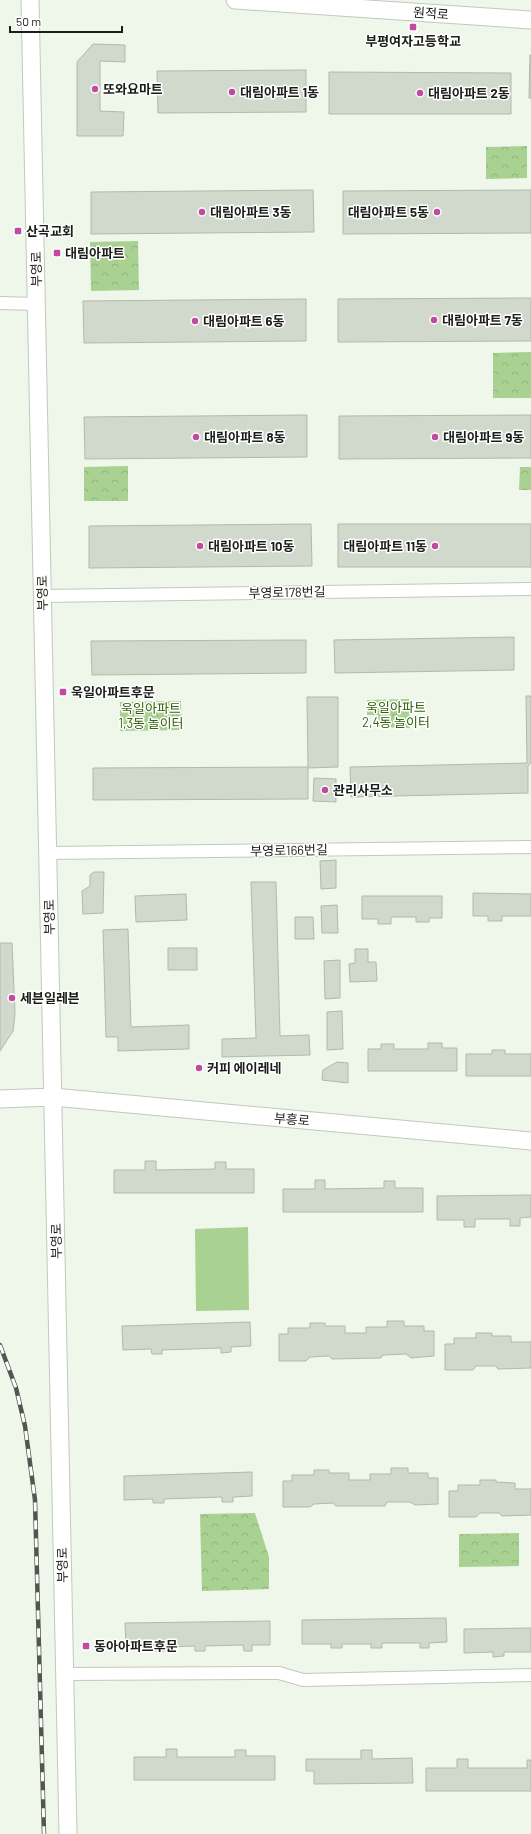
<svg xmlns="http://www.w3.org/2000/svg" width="531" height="1834" font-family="Barlow,'Noto Sans KR',sans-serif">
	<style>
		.grass { fill: #a9d191 }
		.forest { fill: url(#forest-crowns) }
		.building { fill: #d1d9cd; stroke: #b1b9ad }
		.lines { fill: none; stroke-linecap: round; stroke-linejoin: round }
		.street-casing { stroke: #c1c9bd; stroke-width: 14 }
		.secondary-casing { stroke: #c1c9bd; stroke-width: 19 }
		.street { stroke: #fff; stroke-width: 12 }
		.secondary { stroke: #fff; stroke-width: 17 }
		.rail-casing { stroke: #52564f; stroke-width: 4.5 }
		.rail { stroke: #fff; stroke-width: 3; stroke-dasharray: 9; stroke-linecap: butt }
		.poi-dot { fill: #c24a9f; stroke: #fff; stroke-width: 1.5 }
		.labels { text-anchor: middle; stroke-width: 3; stroke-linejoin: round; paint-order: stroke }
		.street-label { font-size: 13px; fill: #1b1d19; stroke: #fff }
		.poi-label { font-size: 13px; font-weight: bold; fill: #1b1d19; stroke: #fff; text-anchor: start }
		.park-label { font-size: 13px; fill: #36630e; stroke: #fff }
	</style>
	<defs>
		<pattern id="forest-crowns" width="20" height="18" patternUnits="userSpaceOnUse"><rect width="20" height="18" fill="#a9d191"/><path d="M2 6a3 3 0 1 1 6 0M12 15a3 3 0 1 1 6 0" fill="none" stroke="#91b37c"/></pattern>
	</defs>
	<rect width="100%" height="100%" fill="#eff7eb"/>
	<path class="grass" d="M248,1227l1,83 -53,1 -1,-82z"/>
	<path class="forest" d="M527,146v32l-41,1v-32z
		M138,241l1,49 -48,1 -1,-49z
		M531,352v46h-38v-45z
		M128,466v35h-44v-34z
		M520,467h11v23h-12z
		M409,699l1,29 -31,-1 -1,-12h-11v-15z
		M181,701l1,29 -62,1v-29z
		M255,1513l14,44v32l-67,2 -2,-77z
		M519,1533v33l-60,1v-33z"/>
	<path class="building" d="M93,44l32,1v17l-25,-1v50l24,1 -1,24h-46v-74z
		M530,55h1v43h-2z
		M306,70v42l-148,1 -1,-42z
		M329,72l182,1v41h-182z
		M313,190l1,42 -223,2v-42z
		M531,190v43l-188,1v-43z
		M531,298v43l-193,1v-43z
		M306,299v42l-222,2 -1,-42z
		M307,415v42l-222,2 -1,-42z
		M531,415v43l-192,1v-43z
		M311,524l1,42 -223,2v-42z
		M338,524h193v43h-193z
		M514,637v33l-179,3 -1,-33z
		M306,640v33l-214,2 -1,-34z
		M526,696h5v67l-3,3v27l-177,4 -1,-30 177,-4z
		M307,697h31v70l-30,1v31l-215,1v-32l215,-1z
		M314,778l22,1v23l-23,-1z
		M336,860v28l-15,1 -1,-28z
		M94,872h10l-1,41 -20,1 -1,-23 8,-5v-11z
		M251,882h25l4,154 29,-1 1,20 -88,2v-18l34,-1z
		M473,893l58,1v22h-29v5h-14v-5h-15z
		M186,894l1,26 -51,2 -1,-26z
		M362,896h80v22h-13v4h-13v-5h-25v7h-13v-5h-16z
		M337,905l1,28h-16l-1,-27z
		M295,917h18l1,22h-19z
		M128,929l3,98 58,-2v24l-71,2v-14h-12l-3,-107z
		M0,943h12l3,71 -2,17 -13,20z
		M168,948h29v22h-29z
		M355,949h13v13h8l1,19 -27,1 -1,-18 6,-1z
		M340,960v38l-15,1 -1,-38z
		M342,1011l1,38 -16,1v-38z
		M428,1043h14v5h15v23h-89v-22h13v-5h13v5h34z
		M492,1050h13v4h26v22h-65v-22h26z
		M337,1062l11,1v20l-26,-3 1,-10z
		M145,1161h11v9l59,-1v-7h11v7h28v24h-140v-23h31z
		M315,1180h10v9l59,-1v-7h11v7h28v24h-140v-23h32z
		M531,1195v22l-11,1v8h-10v-7h-35v8h-11v-7h-27v-24z
		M387,1321h17v5h20v5h10v25l-23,2 -5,-4 -23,1 -2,3 -49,1 -3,-3 -19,1 -4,4h-27v-27h9v-6h22v-5h15v3h20v7h21v-6h21z
		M250,1322l1,24 -20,1v5l-10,1v-5l-59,2v4h-10l-1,-5 -28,1 -1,-24z
		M476,1333h16v3h19v6h20v26l-33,1 -3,-3h-19l-3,4h-28v-26h9v-6h22z
		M391,1468h17v5h20v5h10v26l-23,1 -5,-3h-23l-2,4h-49l-3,-3 -19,1 -4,3h-27v-26h9v-6h22v-5h15v3h20v7h21v-6h21z
		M252,1472v24l-19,1v5h-11v-5l-58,2v4h-11v-4l-29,1v-24z
		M480,1480h16v2l19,1v6h16v26l-29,1 -3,-3h-19l-4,4h-27v-26h9v-6h22z
		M446,1618l1,24 -18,1v5h-9v-5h-38v5h-11v-4h-29v4h-11v-4h-29v-24z
		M270,1621v24h-18v6h-8l-1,-6 -38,1v5h-10v-5l-30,1v4h-10l-1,-5 -28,1 -1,-24z
		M531,1628v24h-27v4l-11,1v-5l-29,1v-24z
		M166,1749h11v8h58v-7h11v6h29v24h-141v-23h32z
		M361,1750h11v9l40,-1 1,25 -99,1v-13h-8v-12h55z
		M457,1759h11v9h59v-8h4v31h-105v-23h31z"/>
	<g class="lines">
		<defs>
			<path id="street" d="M0,303l36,1
				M42,596l489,-7
				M48,853l483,-6
				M65,1674l214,-1 24,7 228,-5"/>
			<path id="secondary" d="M30,0l38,1834
				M235,0l296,20
				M0,1099l53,-2 478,44"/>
		</defs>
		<use href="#street" class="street-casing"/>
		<use href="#secondary" class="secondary-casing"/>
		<use href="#street" class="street"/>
		<use href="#secondary" class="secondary"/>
		<defs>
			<path id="rail" d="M0,1345l16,43 9,38 10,74 9,334"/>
		</defs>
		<use href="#rail" class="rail-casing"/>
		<use href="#rail" class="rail"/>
	</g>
	<g class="poi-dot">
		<rect x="409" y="23" width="8" height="8" rx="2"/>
		<circle cx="95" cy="89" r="4"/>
		<circle cx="232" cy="92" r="4"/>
		<circle cx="420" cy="93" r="4"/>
		<circle cx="202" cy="212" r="4"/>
		<circle cx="437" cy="212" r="4"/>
		<rect x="14" y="227" width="8" height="8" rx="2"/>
		<rect x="53" y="249" width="8" height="8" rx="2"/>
		<circle cx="434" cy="320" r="4"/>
		<circle cx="195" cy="321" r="4"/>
		<circle cx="196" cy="437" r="4"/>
		<circle cx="435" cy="437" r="4"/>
		<circle cx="200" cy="546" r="4"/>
		<circle cx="435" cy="546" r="4"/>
		<rect x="59" y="688" width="8" height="8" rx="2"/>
		<circle cx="325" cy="790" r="4"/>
		<circle cx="12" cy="998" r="4"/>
		<circle cx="199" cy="1068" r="4"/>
		<rect x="82" y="1642" width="8" height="8" rx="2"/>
	</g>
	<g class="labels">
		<g class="street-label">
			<text transform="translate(431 13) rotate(4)" y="5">원적로</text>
			<text transform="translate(36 269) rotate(-91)" y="5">부영로</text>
			<text transform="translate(287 592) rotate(-1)" y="5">부영로178번길</text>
			<text transform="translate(42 593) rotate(-91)" y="5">부영로</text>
			<text transform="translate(289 850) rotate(-1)" y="5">부영로166번길</text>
			<text transform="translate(49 917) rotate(-91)" y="5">부영로</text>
			<text transform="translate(292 1119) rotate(5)" y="5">부흥로</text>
			<text transform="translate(56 1241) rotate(-91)" y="5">부영로</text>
			<text transform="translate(62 1565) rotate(-91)" y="5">부영로</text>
		</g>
		<g class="poi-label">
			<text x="413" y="46" text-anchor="middle">부평여자고등학교</text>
			<text x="103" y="94">또와요마트</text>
			<text x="240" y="97">대림아파트 1동</text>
			<text x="428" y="98">대림아파트 2동</text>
			<text x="210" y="217">대림아파트 3동</text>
			<text x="429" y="217" text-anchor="end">대림아파트 5동</text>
			<text x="26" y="236">산곡교회</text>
			<text x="65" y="258">대림아파트</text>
			<text x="442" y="325">대림아파트 7동</text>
			<text x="203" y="326">대림아파트 6동</text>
			<text x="204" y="442">대림아파트 8동</text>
			<text x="443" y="442">대림아파트 9동</text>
			<text x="208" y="551">대림아파트 10동</text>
			<text x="427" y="551" text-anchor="end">대림아파트 11동</text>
			<text x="71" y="697">욱일아파트후문</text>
			<text x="333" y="795">관리사무소</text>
			<text x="20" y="1003">세븐일레븐</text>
			<text x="207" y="1073">커피 에이레네</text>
			<text x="94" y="1651">동아아파트후문</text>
		</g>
		<g class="park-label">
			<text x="396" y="712">욱일아파트<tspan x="396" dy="15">2,4동 놀이터</tspan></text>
			<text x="151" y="713">욱일아파트<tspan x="151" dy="15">1,3동 놀이터</tspan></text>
		</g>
	</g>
	<path d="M10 26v6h112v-6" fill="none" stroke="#1b1d19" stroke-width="2"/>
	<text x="16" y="26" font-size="12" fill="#1b1d19" stroke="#ffffff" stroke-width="3" paint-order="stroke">50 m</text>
</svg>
